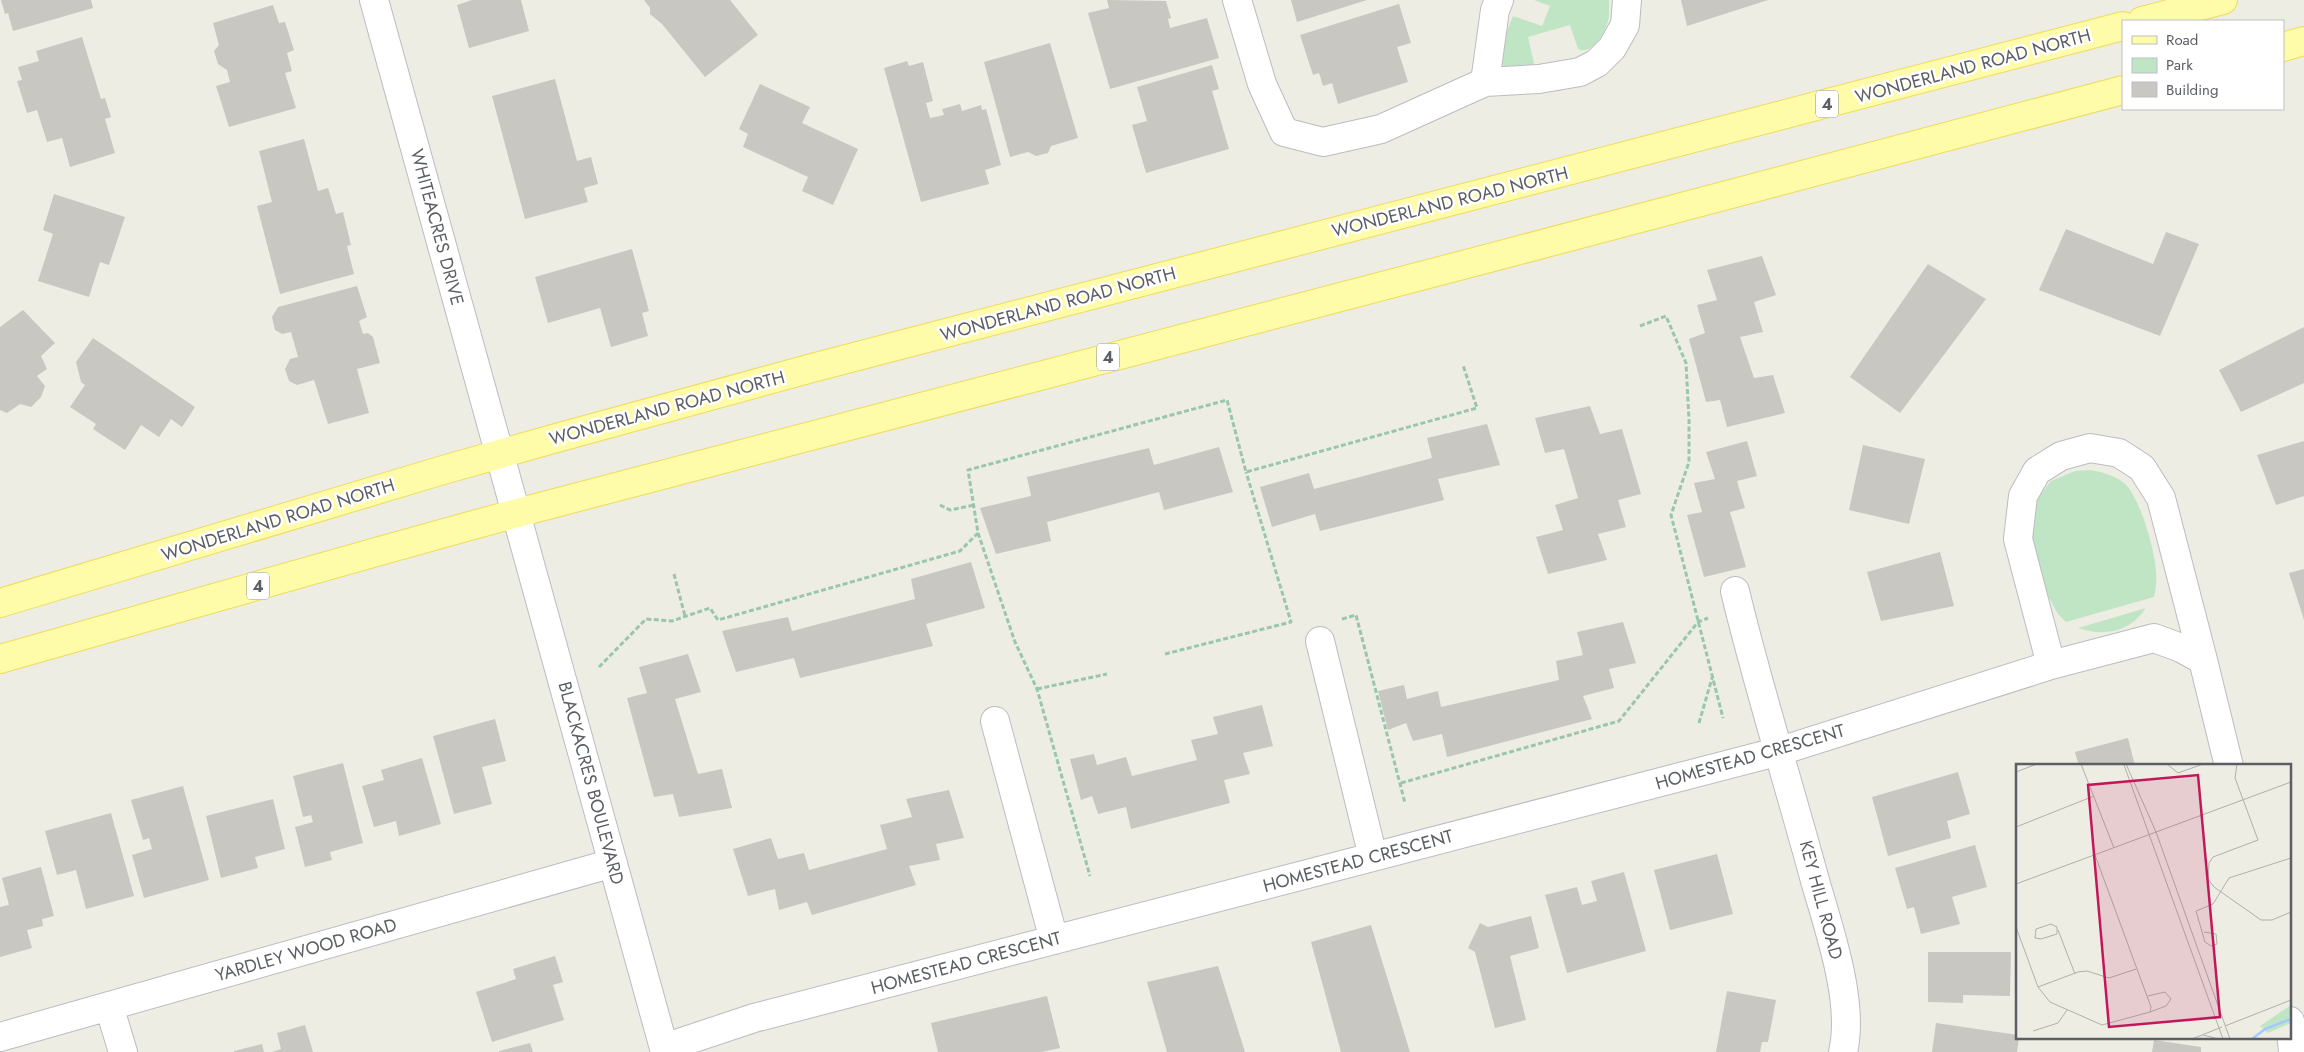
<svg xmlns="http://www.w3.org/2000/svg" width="2304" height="1052" font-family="Jost,sans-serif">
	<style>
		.green { fill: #c0e5c5 }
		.building { fill: #c9c7c1 }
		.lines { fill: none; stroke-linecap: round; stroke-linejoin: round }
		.minor-casing { stroke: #bbbcc2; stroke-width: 30 }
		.major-casing { stroke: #f0db5a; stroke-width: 30 }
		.path { stroke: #99c6ac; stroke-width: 3; stroke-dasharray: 5 2.5; stroke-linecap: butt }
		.minor { stroke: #fff; stroke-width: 28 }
		.major { stroke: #fefca8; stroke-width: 28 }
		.labels { text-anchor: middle; stroke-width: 5; stroke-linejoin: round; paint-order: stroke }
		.shield { fill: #fff; stroke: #8c8e92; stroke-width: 1 }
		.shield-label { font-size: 16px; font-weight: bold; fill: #5b5e64 }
		.street-label { font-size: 18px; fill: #5b5e64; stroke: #fff }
		.inset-river { fill: none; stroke: #a3cafe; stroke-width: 2.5 }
		.inset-road { fill: none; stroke: #afb0ac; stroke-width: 1 }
		.view { fill: #c2185b; fill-opacity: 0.15; stroke: #c2185b; stroke-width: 2.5 }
		.inset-edge { fill: none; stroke: #5b5e64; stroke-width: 2.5 }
	</style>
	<rect width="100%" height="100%" fill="#eeede3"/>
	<path class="green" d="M1534,0h75c0,7 1,14 -1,21 -3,11 -16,35 -30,28l-8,-24 -42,12 6,26 -2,3 -21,5 -11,-8 -1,-12 14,-35 29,10 8,-20z
		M2090,470c12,2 23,5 33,12 16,12 32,68 33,89 1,9 0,18 -2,26l-88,25 -8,-8 -11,-20 -16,-54 3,-38 17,-21 24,-10z
		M2146,608c-16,24 -42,29 -68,20z"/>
	<path class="building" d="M1,0h90l2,8 -80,23 -5,-18 -3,1z
		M472,0h49l8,31 -60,17 -12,-43z
		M644,0h86l28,35 -53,42 -43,-53 -12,-10v-6z
		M1107,0l59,1 5,17 -3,1 2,9 37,-10 12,40 -109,31 -22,-76 21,-5z
		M1291,0h76l-70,22z
		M1681,0h87l-81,26z
		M1399,4l12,39 -14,4 11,35 -70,22 -6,-21 -9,3 -4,-13 -6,2 -13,-40z
		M273,5l6,18 6,-1 9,28 -7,3 5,18 -7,2 11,35 -67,19 -13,-41 14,-4 -3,-12 -9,-6 -4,-13 5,-6 -6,-22z
		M82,37l19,62 4,-1 6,19 -6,2 10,34 -45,14 -8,-29 -15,4 -10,-32 -10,3 -10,-32 5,-1 -4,-13 21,-6 -3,-10z
		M1050,43l28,95 -27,8 -3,7 -12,3 -8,-4 -18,5 -26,-95z
		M907,61l2,5 14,-4 10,39 -7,2 4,15 14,-3 -2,-6 18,-5 2,7 19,-6 1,5 4,-1 15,56 -16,5 4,14 -68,18 -37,-134z
		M1212,65l7,24 -7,2 17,58 -83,24 -14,-48 15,-4 -10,-34z
		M555,79l22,82 14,-4 7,27 -14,4 4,14 -63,17 -33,-123z
		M760,84l50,23 -8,16 56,26 -25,56 -31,-14 6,-14 -65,-30 5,-13 -9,-5z
		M304,139l14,52 10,-3 8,26 7,-2 8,33 -4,1 7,28 -74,20 -23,-88 15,-4 -13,-51z
		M54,194l71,23 -16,48 -9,-3 -11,35 -51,-16 15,-47 -10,-4z
		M2066,229l87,35 13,-32 33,12 -39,92 -121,-46z
		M632,249l17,62 -7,2 6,23 -37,11 -11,-39 -52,15 -13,-46z
		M1762,256l14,39 -22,7 9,30 -23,5 14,41 19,-3 12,38 -58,14 -7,-27 -14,2 -17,-63 16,-6 -8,-28 20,-5 -10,-30z
		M1928,264l58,35 -86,114 -50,-36z
		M357,286l10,31 -8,4 4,13 5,-1 5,4 7,26 -23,6 12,44 -41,11 -14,-44 -17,5 -8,-4 -4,-12 5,-10 8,-2 -7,-25 -9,2 -7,-4 -3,-13 6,-10z
		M23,310l32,33 -14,13 6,13 -10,7 8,10 -4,11 -10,10 -11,-3 -13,9 -7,-3v-83z
		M2304,327v56l-63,29 -22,-42z
		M93,338l102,69 -13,20 -11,-8 -12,18 -18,-12 -16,25 -32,-21 3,-5 -26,-17 15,-22 -4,-3 -5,-20z
		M1590,406l10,28 22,-5 19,65 -23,6 8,27 -28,7 9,26 -59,14 -12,-37 27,-7 -8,-25 23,-7 -14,-49 -19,4 -10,-35z
		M1487,424l13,41 -62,14 6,21 -124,31 -5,-17 -43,13 -12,-40 49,-14 5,16 118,-31 -5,-20z
		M1747,441l10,35 -20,5 8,27 -15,4 16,55 -42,10 -17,-62 15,-3 -8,-29 21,-4 -9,-27z
		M2304,441v55l-28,9 -19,-50z
		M1863,445l62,14 -16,65 -60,-14z
		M1219,447l14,45 -69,18 -5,-18 -112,30 4,19 -55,13 -16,-46 51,-12 -4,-19 122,-29 5,17z
		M1940,552l14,54 -73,15 -14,-49z
		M971,562l14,46 -59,16 7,22 -133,32 -6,-20 -58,14 -14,-41 66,-14 4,14 123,-32 -4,-20z
		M2304,569v51l-15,-47z
		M1623,622l13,41 -27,6 5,19 -31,8 9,23 -145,38 -5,-23 -29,7 -7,-18 -18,7 -10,-39 26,-6 3,14 31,-8 3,16 118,-27 -3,-19 27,-6 -6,-23z
		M688,654l13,38 -26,7 23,75 24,-5 10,39 -53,9 -6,-23 -19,3 -27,-99 20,-5 -8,-26z
		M1262,705l11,41 -30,7 7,21 -26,6 6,23 -99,26 -5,-22 -28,7 -6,-18 -11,4 -11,-41 24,-5 3,11 29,-8 6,19 65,-16 -6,-20 27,-6 -5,-17z
		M495,719l11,42 -24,6 10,37 -38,10 -21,-78z
		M2128,738l7,28h-56l-4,-14z
		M422,758l19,66 -42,12 -3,-15 -22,6 -12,-41 22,-6 -3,-10z
		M343,763l20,80 -33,9 2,8 -27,7 -10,-40 18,-5 -2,-7 -8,2 -10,-41z
		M1958,772l12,42 -23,7 4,17 -63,18 -16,-59z
		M183,786l26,94 -65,18 -12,-43 20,-6 -3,-11 -6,2 -12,-40z
		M949,790l15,48 -28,6 4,16 -31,6 7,19 -104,30 -5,-13 -28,8 -4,-21 -27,7 -15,-47 38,-11 7,21 26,-6 5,17 78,-21 -7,-24 32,-8 -6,-18z
		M273,799l12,50 -30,8 3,11 -37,10 -15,-62z
		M111,813l23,83 -48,13 -10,-39 -19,5 -12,-44z
		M1975,845l12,42 -35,10 8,27 -39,10 -7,-27 -7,2 -12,-41z
		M1717,854l16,60 -63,16 -16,-60z
		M41,867l13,49 -12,3 1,7 -16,4 5,18 -32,9v-50l9,-2 -7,-27z
		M1624,872l22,79 -79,22 -22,-78 32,-8 5,18 15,-4 -6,-20z
		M1531,916l8,32 -29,8 16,64 -31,8 -20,-76 -7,-4 12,-25 8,4z
		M1371,925l39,127h-69l-30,-110z
		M1928,952h83l-1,44 -47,-1v8l-35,-1z
		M555,956l8,26 -10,3 11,35 -72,22 -16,-50 40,-13 -3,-10z
		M1218,966l27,86h-78l-20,-70z
		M1727,991l49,9 -8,42h-6l-2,10h-44z
		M1047,996l13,52 -18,4h-104l-7,-29z
		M1936,1023l82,12 1,3 -2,14h-85z
		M305,1025l8,27h-41l9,-3 -4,-16z
		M2154,1040l47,7v5h-49z
		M530,1043l3,9h-34v-1z
		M262,1044l2,8h-30v-1z"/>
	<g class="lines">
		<defs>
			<path id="minor" d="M374,0l291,1052
				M1237,0l25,84 22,48 39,10 58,-13 104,-47 54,-3 41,-7 17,-9 15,-15 13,-23 2,-25
				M1485,82l10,-72 4,-10
				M1735,591c23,96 53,190 79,286 14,50 41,124 29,175
				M1320,641l53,216
				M2051,665l-33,-126 5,-43 14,-25 24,-15 29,-8 29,5 23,15 19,30 42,162
				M995,721l59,219
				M109,1006l14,46
				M2290,1021l3,31
				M0,1037l613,-174
				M664,1048l90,-30 1026,-267 271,-86 103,-27 27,10 22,12 26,106"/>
			<path id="major" d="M2142,21l81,-21
				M2283,47l21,-6
				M0,603l443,-133 117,-33 252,-69 1311,-342
				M0,659c174,-49 347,-100 521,-147 533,-142 1069,-278 1602,-422"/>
		</defs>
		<use href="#minor" class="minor-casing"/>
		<use href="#major" class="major-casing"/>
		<path class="path" d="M1640,326l26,-10 20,47 3,57v42l-18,53 52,203
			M940,505l10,5 24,-5
			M978,533l37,109 22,47 53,187
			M674,574l11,42
			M1342,619l14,-4 49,188
			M1165,654l126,-32 -45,-150
			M599,667l47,-48 26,2 38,-13 8,12 242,-69 18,-18 -10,-63 259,-70 19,72 231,-64 -14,-43
			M1037,689l70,-15
			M1699,723l13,-45
			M1401,783l218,-62 79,-99 10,-4"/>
		<use href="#minor" class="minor"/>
		<use href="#major" class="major"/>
	</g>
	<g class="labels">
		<g class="shield">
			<rect x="1816" y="90.5" width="22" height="27" rx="4"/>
			<rect x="1097" y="343.5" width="22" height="27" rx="4"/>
			<rect x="247" y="572.5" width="22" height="27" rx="4"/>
		</g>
		<g class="shield-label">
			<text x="1827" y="110">4</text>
			<text x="1108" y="363">4</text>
			<text x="258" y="592">4</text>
		</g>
		<g class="street-label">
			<text transform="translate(1973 66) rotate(-15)" y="6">WONDERLAND ROAD NORTH</text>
			<text transform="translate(1450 202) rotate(-14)" y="6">WONDERLAND ROAD NORTH</text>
			<text transform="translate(437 227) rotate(75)" y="6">WHITEACRES DRIVE</text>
			<text transform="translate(1058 304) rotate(-15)" y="6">WONDERLAND ROAD NORTH</text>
			<text transform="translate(667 408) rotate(-15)" y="6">WONDERLAND ROAD NORTH</text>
			<text transform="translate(278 520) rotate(-17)" y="6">WONDERLAND ROAD NORTH</text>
			<text transform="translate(1750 757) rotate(-16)" y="6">HOMESTEAD CRESCENT</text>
			<text transform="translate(591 783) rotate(75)" y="6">BLACKACRES BOULEVARD</text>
			<text transform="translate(1358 861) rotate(-15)" y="6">HOMESTEAD CRESCENT</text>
			<text transform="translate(1821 900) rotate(75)" y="6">KEY HILL ROAD</text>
			<text transform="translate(306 950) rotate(-16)" y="6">YARDLEY WOOD ROAD</text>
			<text transform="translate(966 963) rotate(-15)" y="6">HOMESTEAD CRESCENT</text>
		</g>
	</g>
	<g transform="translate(2016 764)">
		<rect width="275" height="275" fill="#eeede3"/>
		<path d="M275,241v18l-23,10 -8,-7z" fill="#c0e5c5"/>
		<path class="inset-river" d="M236,275l13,-10 26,-10"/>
		<path class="inset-road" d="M65,0l33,84M110,0l30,68 74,207M151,0l11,9 25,-9M221,0l-2,14 23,62 -45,17 -4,6 -1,16 6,8 47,33h11l19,-8M108,1l99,274M0,8l21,-8M0,63l78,-31M0,120l275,-102M35,160l6,3v7l-16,5 -6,-1 1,-9zM0,163l22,60 12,15 52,23 48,-13 1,-5 -56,-152M42,166l17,44M188,168l12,2 1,10 -6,2 -6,-4 -9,-31 17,-7 16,-26 62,-20M22,223l40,-15 9,-1 22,7 27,-9M132,232l17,-4 6,7 -5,7 -16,6M209,262l66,-26M17,267l25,-8 9,-13M187,271l16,4M176,275l30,-12"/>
		<path class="view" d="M182,11l22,242 -111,10 -21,-242z"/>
		<rect width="275" height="275" class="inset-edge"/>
	</g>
	<rect x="2122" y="20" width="162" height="90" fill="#ffffff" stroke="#bdbfc1"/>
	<rect x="2132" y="36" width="25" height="8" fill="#fefca8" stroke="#bdbfc1"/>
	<text x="2166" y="45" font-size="15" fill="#5b5e64">Road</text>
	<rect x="2132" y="58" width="25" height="15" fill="#c0e5c5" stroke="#bdbfc1"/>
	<text x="2166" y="70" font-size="15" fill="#5b5e64">Park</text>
	<rect x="2132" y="82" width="25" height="15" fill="#c9c7c1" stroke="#bdbfc1"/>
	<text x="2166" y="95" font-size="15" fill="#5b5e64">Building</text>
</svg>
